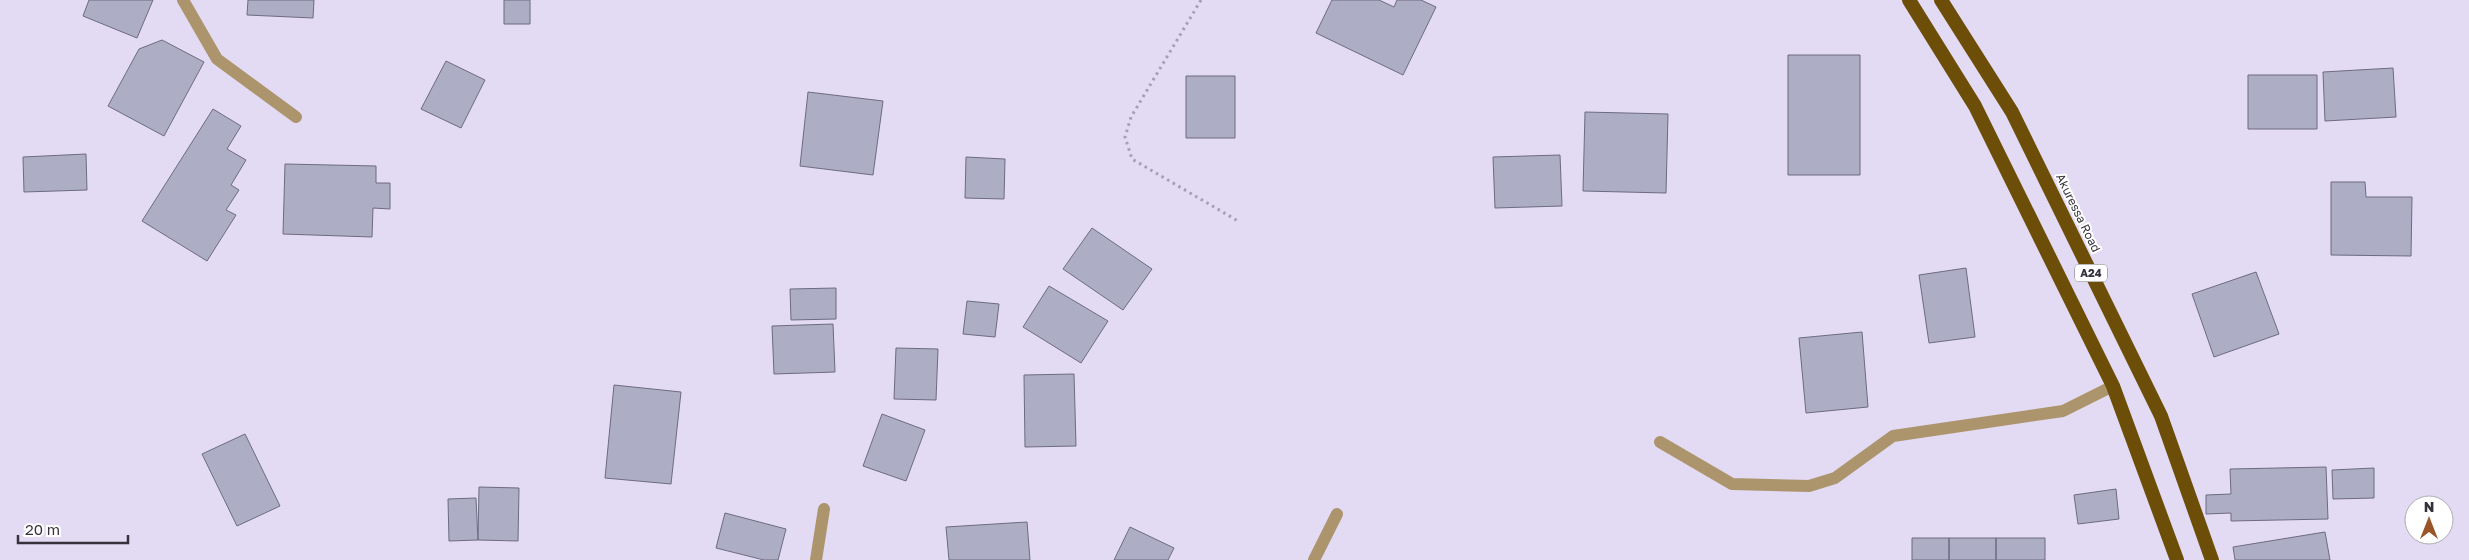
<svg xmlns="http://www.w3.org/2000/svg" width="2469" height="560" font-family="'Golos Text',sans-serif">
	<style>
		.building { fill: #aeadc6; stroke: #6d6b82 }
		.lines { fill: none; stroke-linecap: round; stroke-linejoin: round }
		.path { stroke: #a69fb3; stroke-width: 3; stroke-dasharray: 2.5 4; stroke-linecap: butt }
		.minor { stroke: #ac956d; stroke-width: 12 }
		.trunk { stroke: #6d4e08; stroke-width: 14 }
		.labels { text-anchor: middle; stroke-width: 4; stroke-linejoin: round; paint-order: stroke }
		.shield { fill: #fff; stroke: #727076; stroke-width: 1 }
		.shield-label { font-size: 11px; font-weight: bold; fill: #36323c }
		.street-label { font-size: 12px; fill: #36323c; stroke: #fff }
	</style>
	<rect width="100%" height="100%" fill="#e3daf4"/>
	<path class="building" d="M89,0h64l-16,38 -54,-22z
		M248,0h66l-1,18 -66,-3z
		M504,0h26v24h-26z
		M1332,0h47l15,7 3,-7h24l15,7 -33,68 -87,-42z
		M162,40l42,22 -40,74 -56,-30 31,-57z
		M1788,55h72v120h-72z
		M446,61l39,19 -24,48 -40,-19z
		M2393,68l3,49 -71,4 -2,-49z
		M2248,75h69v54h-69z
		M1186,76h49v62h-49z
		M808,92l75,9 -10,74 -73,-9z
		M213,109l28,17 -14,23 19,11 -15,25 8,5 -13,20 10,5 -29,46 -65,-40z
		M1585,112l83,2 -2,79 -83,-2z
		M86,154l1,36 -63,2 -1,-35z
		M1560,155l2,51 -67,2 -2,-51z
		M966,157l39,2 -1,40 -39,-1z
		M285,164l91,2v17h14v26l-17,-1 -1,29 -89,-3z
		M2331,182h34l1,15h46l-1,59 -80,-1z
		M1092,228l60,41 -29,41 -60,-41z
		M1966,268l9,69 -46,6 -10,-68z
		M2256,272l23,62 -65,23 -22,-63z
		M1049,286l59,35 -27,42 -58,-36z
		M836,288v31l-45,1 -1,-31z
		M967,301l32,3 -4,33 -32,-3z
		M833,324l2,48 -61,2 -2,-48z
		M1862,332l6,75 -62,6 -7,-75z
		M896,348l42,1 -2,51 -42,-1z
		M1074,374l2,72 -51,1 -1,-72z
		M614,385l67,7 -10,92 -66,-6z
		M882,414l43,16 -19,51 -43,-15z
		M245,434l35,72 -43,20 -35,-72z
		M2326,467l2,52 -97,2v-8l-25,1v-19l25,-1 -1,-25z
		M2374,468v30l-41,1 -1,-29z
		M479,487l40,1 -1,53 -40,-1z
		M2116,489l3,30 -41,5 -4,-29z
		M476,498l2,42 -29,1 -1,-42z
		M725,513l61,16 -8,31h-14l-48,-12z
		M1027,522l3,38h-81l-3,-33z
		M1130,527l44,21 -6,12h-54z
		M2325,532l5,28h-95l-2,-13z
		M1912,538h37v22h-37z
		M1949,538h47v22h-47z
		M1996,538h49v22h-49z"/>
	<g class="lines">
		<path class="path" d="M1201,0l-70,117 -6,20 7,22 106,62"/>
		<path class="minor" d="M183,0l34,59 79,58
			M1660,442l72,42 77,2 26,-8 58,-42 170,-25 50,-25
			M816,560l8,-51
			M1314,560l23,-46"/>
		<path class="trunk" d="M1909,0l66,106 138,280 64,174
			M1941,0l71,112 149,304 51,144"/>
	</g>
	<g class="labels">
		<rect class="shield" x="2075" y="264.5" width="32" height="17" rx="4"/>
		<g class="shield-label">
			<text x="2091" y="277">A24</text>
		</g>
		<g class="street-label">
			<text transform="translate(2078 213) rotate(64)" y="4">Akuressa Road</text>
		</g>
	</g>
	<g transform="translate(2429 520)"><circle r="24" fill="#ffffff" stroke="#afadb1"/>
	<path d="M0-4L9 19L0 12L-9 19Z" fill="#995528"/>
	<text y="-8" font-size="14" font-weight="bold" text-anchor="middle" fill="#36323c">N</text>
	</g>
	<path d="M18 535v8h110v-8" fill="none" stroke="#36323c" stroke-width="2.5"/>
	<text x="25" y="535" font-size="15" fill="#36323c" stroke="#ffffff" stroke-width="4" paint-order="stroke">20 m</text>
</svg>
